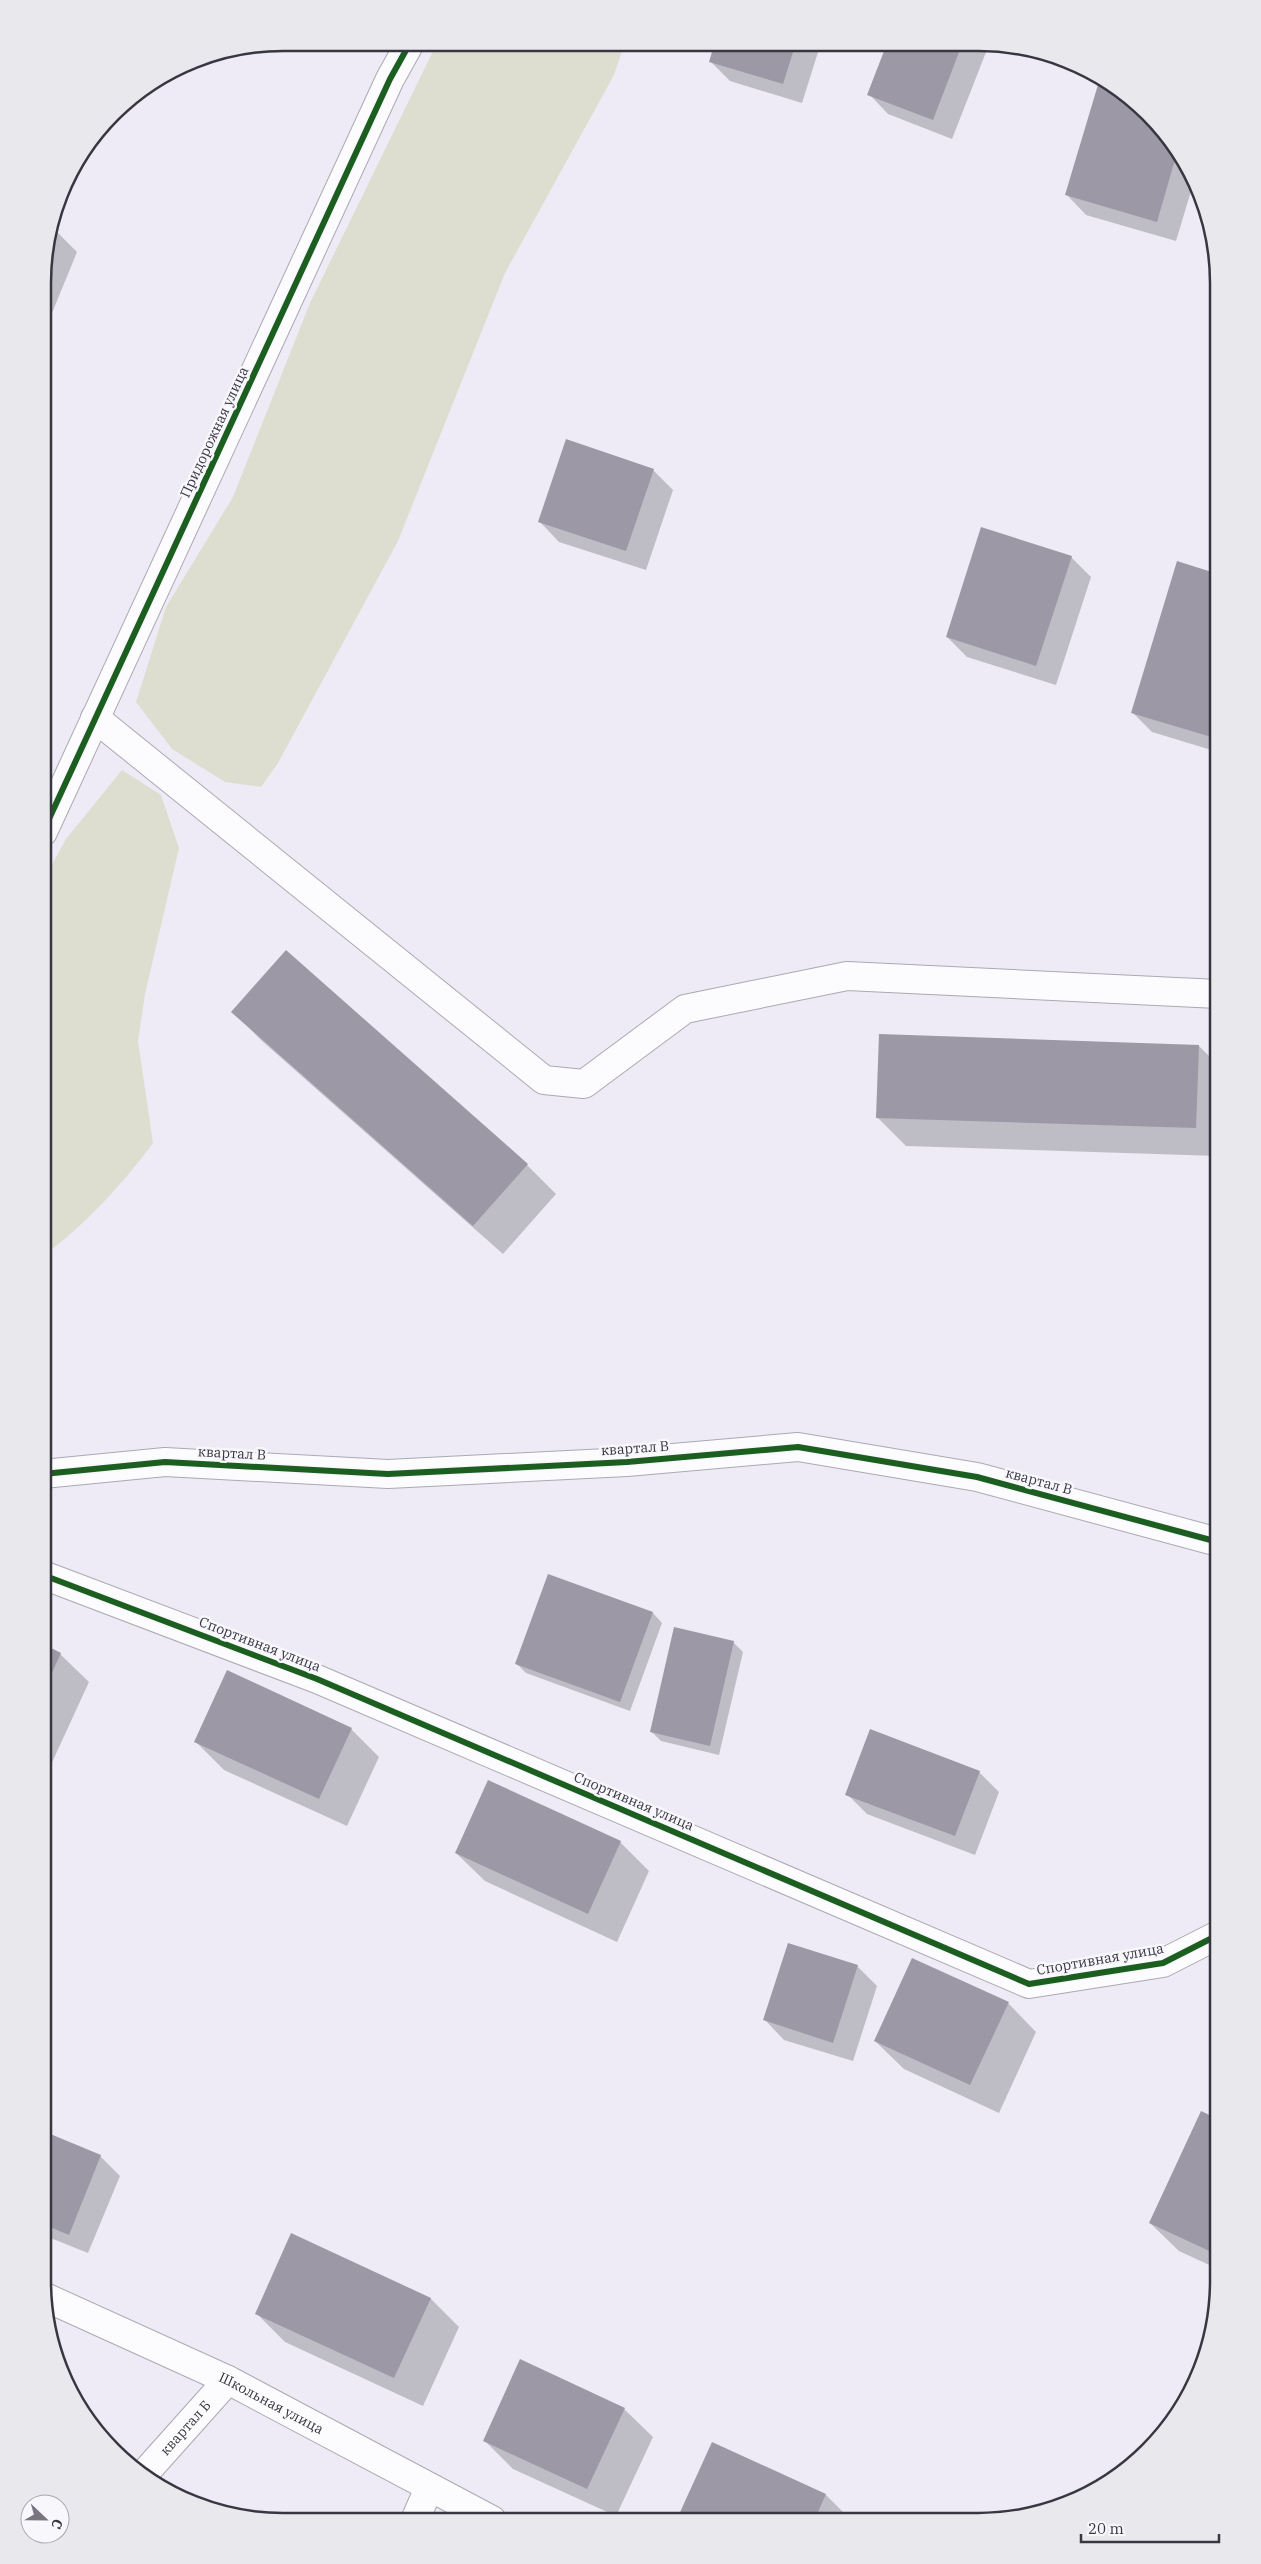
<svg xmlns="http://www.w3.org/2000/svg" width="1261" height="2564" font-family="'IBM Plex Serif',serif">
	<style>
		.green { fill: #deded0 }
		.shadow { fill: #0003 }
		.building { fill: #9c98a5 }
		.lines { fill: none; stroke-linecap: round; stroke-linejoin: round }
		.minor-casing { stroke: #aba9b2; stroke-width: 30 }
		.minor { stroke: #fcfcfe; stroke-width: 28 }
		.cycleway-casing { stroke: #f8f7fc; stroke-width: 9 }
		.cycleway { stroke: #1b5e20; stroke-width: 6 }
		.labels { text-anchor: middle; stroke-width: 5; stroke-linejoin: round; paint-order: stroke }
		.street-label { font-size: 14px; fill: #383640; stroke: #f8f7fc }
		.rim { fill: none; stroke: #383640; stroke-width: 2.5 }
	</style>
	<rect width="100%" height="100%" fill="#eeebf6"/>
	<path class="green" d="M437,43l187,2 -10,30 -109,198 -107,268 -120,222 -17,24 -36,-5 -53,-33 -36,-47 30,-95 67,-110 77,-194z
		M122,770l39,25 18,53 -34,146 -7,47 15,102c-31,42 -68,82 -110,113v-375l23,-42z"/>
	<path class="shadow" d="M715,45l105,1 -18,57 -72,-22 -20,-20z
		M887,46l101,1 -36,92 -64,-25 -19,-20z
		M1101,78l36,24 41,48 16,31 -18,60 -90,-26 -19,-20z
		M135,96l-6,13 -8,-3 3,-4z
		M53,228l24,24 -34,83v-68z
		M653,470l20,20 -27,80 -87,-28 -19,-20z
		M1071,557l20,20 -35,108 -89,-28 -20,-20z
		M1178,563l40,12v177l-66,-20 -20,-20z
		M286,952l241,213 29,29 -53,60 -242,-214 -28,-28z
		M1199,1046l19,19v91l-312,-10 -29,-29z
		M548,1576l105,37 9,10 -32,88 -104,-38 -10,-10z
		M733,1642l10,10 -24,103 -58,-14 -9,-9z
		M43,1646l17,8 29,28 -46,100z
		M351,1729l28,28 -32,69 -123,-56 -28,-28z
		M979,1772l20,20 -24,63 -108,-41 -20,-20z
		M620,1842l29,29 -32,71 -132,-61 -29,-28z
		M857,1966l20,20 -24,75 -69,-21 -19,-20z
		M1008,2003l28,29 -37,81 -95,-44 -29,-28z
		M1201,2113l17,8v148l-39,-18 -29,-28z
		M43,2133l57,23 20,20 -32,77 -45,-18z
		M292,2235l139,64 28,28 -36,79 -138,-64 -29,-29z
		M624,2409l29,28 -37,79 -103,-47 -28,-28z
		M826,2495l26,26h-175z"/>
	<path class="building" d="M714,45l72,1h9l-12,38 -74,-22z
		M886,46l75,1 -28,73 -66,-25z
		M1100,78l37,24 41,47 -21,73 -92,-27z
		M566,439l88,30 -28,82 -88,-29z
		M981,527l91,29 -36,110 -90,-29z
		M1177,561l41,13v165l-87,-26z
		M286,950l242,214 -55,62 -242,-214z
		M879,1034l320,11 -3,83 -320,-10z
		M548,1574l105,38 -33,90 -105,-38z
		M674,1627l60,14 -24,105 -60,-14z
		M43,1644l18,9 -18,39z
		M227,1670l125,58 -33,71 -125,-57z
		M870,1729l110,42 -25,65 -110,-41z
		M488,1780l133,61 -33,73 -133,-61z
		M788,1943l70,22 -25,78 -70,-23z
		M912,1958l97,44 -39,83 -96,-44z
		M1201,2111l17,8v136l-69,-32z
		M43,2131l58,24 -32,80 -26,-11z
		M291,2233l140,65 -37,80 -139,-64z
		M520,2359l105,49 -38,81 -104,-48z
		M712,2442l114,52 -12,27h-138z"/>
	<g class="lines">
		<defs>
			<g id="minor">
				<path d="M95,718l449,362 40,4 101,-75 162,-33 371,18"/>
				<path d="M43,832l347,-753 20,-36"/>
				<path d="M43,1474l122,-12 223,12 239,-12 171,-15 179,30 241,65"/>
				<path d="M43,1575l274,104 712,305 134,-21 55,-28"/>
				<path id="s1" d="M45,2297l183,83 264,140"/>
				<path id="s2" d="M144,2474l84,-94"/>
				<path d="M415,2520l14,-32"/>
			</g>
		</defs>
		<use href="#minor" class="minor-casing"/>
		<use href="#minor" class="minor"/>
		<defs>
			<path id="cycleway" d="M43,832l347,-753 20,-36
				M43,1474l122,-12 223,12 239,-12 171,-15 179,30 241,65
				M43,1575l274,104 712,305 134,-21 55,-28"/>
		</defs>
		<use href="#cycleway" class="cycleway-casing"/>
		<use href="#cycleway" class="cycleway"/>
	</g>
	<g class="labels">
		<g class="street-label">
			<text transform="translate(214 432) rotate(-65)" y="5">Придорожная улица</text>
			<text transform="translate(635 1448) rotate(-4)" y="5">квартал В</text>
			<text transform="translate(232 1453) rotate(3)" y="5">квартал В</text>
			<text transform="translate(1039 1481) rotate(15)" y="5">квартал В</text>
			<text transform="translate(260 1644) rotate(21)" y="5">Спортивная улица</text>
			<text transform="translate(634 1801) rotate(23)" y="5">Спортивная улица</text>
			<text transform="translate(1100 1959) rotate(-10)" y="5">Спортивная улица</text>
			<text dy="5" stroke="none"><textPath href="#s1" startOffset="250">Школьная улица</textPath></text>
			<text dy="5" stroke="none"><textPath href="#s2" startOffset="62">квартал Б</textPath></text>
		</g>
	</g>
	<path d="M0 0H1261V2564H0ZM283 51H978A232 232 0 0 1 1210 283V2281A232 232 0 0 1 978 2513H283A232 232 0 0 1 51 2281V283A232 232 0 0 1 283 51Z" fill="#e9e8ed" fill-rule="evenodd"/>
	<path class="rim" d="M283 51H978A232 232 0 0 1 1210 283V2281A232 232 0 0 1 978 2513H283A232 232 0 0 1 51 2281V283A232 232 0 0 1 283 51Z"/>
	<g transform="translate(45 2519) rotate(112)"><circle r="24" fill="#f8f7fc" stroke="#abaab1"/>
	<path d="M0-4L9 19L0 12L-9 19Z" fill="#787580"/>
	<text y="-8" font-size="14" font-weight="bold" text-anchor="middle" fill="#383640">С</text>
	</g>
	<path d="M1081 2534v8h138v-8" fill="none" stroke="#383640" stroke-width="2.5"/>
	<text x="1088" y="2534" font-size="15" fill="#383640" stroke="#f8f7fc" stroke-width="4" paint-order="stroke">20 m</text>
</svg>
